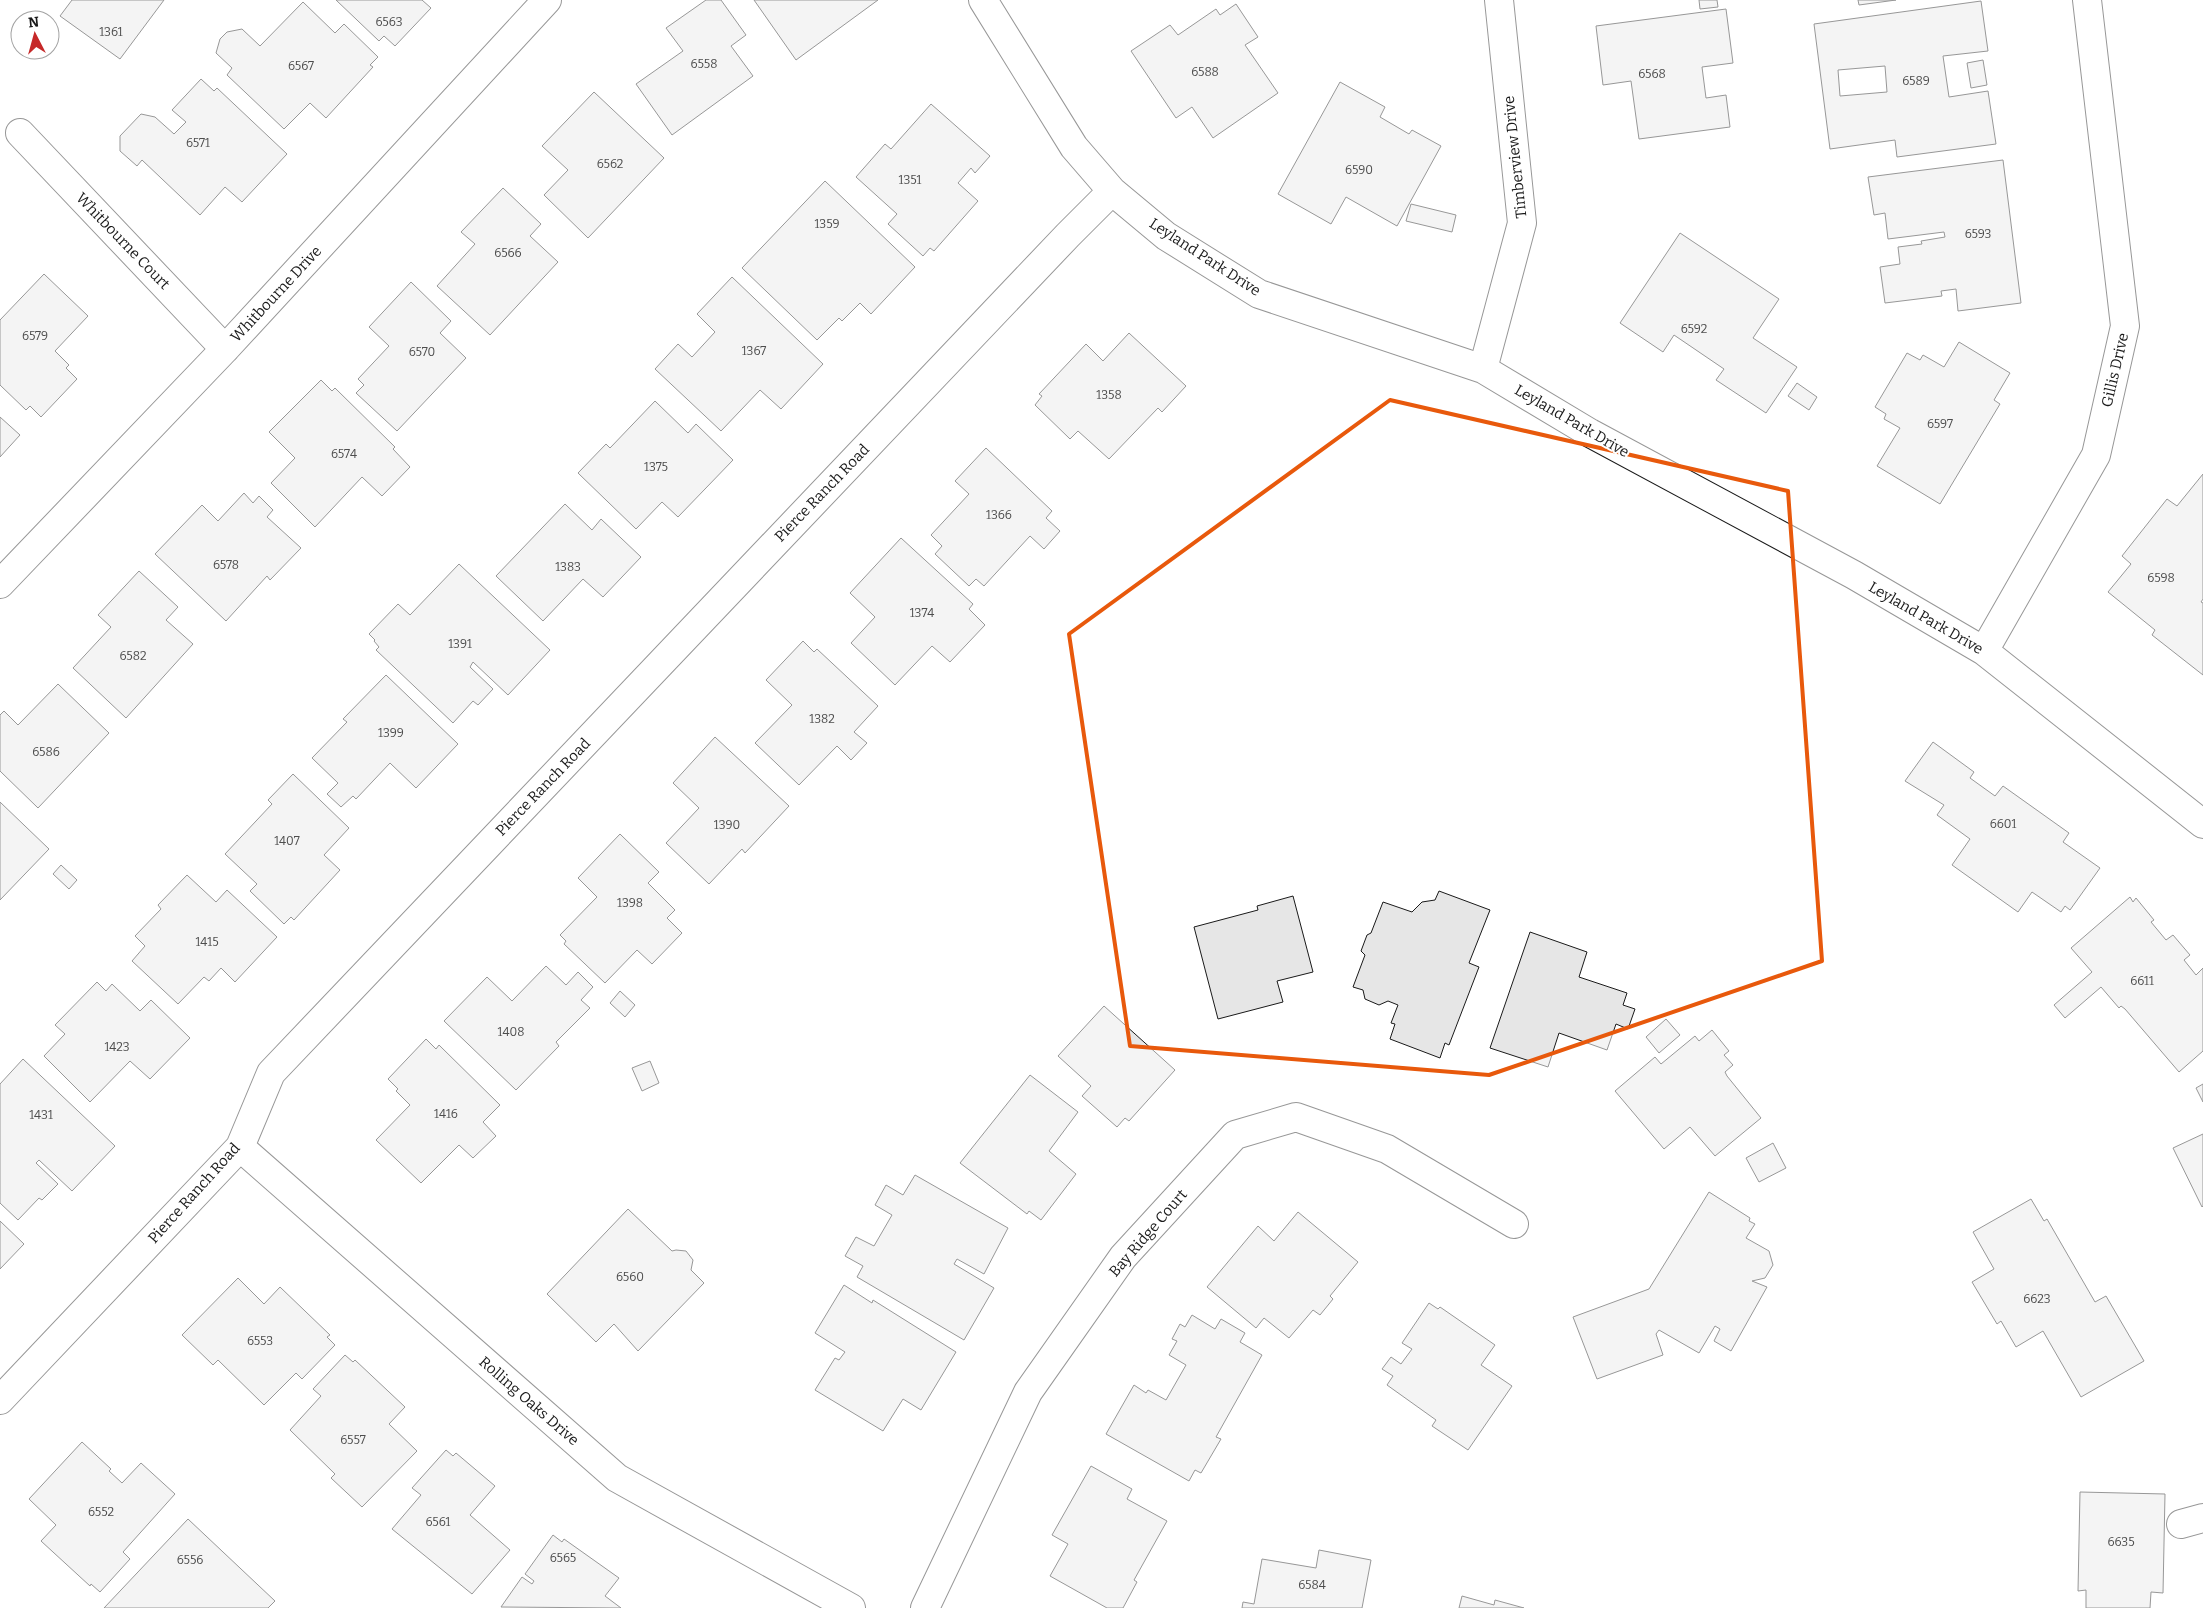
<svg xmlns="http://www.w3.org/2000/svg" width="2203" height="1608" font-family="Bitter,serif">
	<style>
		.building { fill: #e6e6e6; stroke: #1a1a1a; fill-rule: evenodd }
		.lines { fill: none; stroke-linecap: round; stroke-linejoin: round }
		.minor-casing { stroke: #1a1a1a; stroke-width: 30 }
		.minor { stroke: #fff; stroke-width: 28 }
		.marked { fill: none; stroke: #e8590c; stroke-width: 4; stroke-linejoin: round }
		.labels { text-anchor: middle; stroke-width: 4; stroke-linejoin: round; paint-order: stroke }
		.number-label { font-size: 12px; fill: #4d4d4d }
		.street-label { font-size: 15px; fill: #1a1a1a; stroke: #fff }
	</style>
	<rect width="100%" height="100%" fill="#fff"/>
	<path class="building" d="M72,0h92l-44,59 -60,-43z
		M336,0h86l9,8 -36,38 -11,-10 -5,5z
		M706,0h15l25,35 -15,11 22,30 -81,59 -36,-51 47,-33 -17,-23z
		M754,0h124l-82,60z
		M1699,0h18l1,7 -18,2z
		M1858,0h38l-37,5z
		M1981,1l7,50 -45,5 6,41 39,-6 8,53 -99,13 -2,-17 -65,9 -16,-125zM1885,66l2,26 -47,4 -2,-26z
		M303,2l32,31 9,-9 34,33 -8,8 3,2 -47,51 -16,-15 -26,26 -57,-54 5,-7 -16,-15 4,-14 7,-7 15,-3 18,17z
		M1236,4l22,33 -13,8 33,48 -65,45 -21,-31 -16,11 -45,-67 39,-26 8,10 38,-26 4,6z
		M1726,9l7,54 -31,4 4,31 20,-3 4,32 -91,12 -8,-58 -28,4 -7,-59z
		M1983,60l4,25 -16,3 -4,-25z
		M201,79l13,12 3,-3 70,66 -45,48 -17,-15 -25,28 -58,-55 -5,6 -17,-15v-15l21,-22 14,3 19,17 12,-12 -14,-12z
		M1340,82l45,25 -5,10 29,17 3,-4 29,16 -44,80 -51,-29 -15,27 -53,-30z
		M594,92l70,66 -76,80 -44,-43 24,-25 -26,-24z
		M931,104l59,52 -15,17 -4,-5 -13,15 20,18 -44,50 -4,-3 -7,8 -35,-32 9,-10 -41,-37 29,-33 6,5z
		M2003,160l18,143 -63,8 -2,-22 -15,2 1,5 -57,7 -5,-36 20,-3 -2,-17 24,-3 -1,-3 24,-4 -1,-5 -56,7 -3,-26 -11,2 -6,-38z
		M825,181l90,86 -44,47 -11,-11 -18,18 -3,-3 -22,22 -75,-72z
		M503,188l38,36 -11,12 28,26 -68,73 -53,-49 38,-42 -14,-12z
		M1411,204l45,11 -4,17 -46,-11z
		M1680,233l99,66 -26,39 44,29 -31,46 -50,-33 8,-11 -50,-34 -11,17 -43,-29z
		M44,274l44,42 -33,35 14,14 -3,3 11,11 -36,38 -11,-11 -4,4 -26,-25v-65z
		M732,277l91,87 -42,45 -21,-19 -39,41 -66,-62 23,-25 14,13 23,-25 -18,-18z
		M411,282l40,39 -11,12 26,25 -69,73 -41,-38 8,-8 -6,-6 31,-33 -20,-19z
		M1129,333l57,53 -24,26 -4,-4 -49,51 -31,-28 -8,8 -35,-34 7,-9 -3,-2 47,-50 17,17z
		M1959,342l51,31 -16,27 6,4 -60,100 -63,-38 23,-38 -16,-9 2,-5 -11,-7 32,-54 13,7 3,-5 21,12z
		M321,380l11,11 3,-3 60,59 -2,2 17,18 -28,29 -20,-19 -47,50 -44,-44 24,-25 -26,-26z
		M1797,383l20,14 -8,13 -21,-14z
		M655,401l33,32 8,-9 37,36 -55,57 -16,-15 -26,27 -58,-56 28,-29 4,4z
		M0,417l20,18 -20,22z
		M986,448l66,63 -6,7 14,13 -16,18 -14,-13 -46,50 -8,-7 -7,7 -34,-32 7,-8 -11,-11 38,-41 -14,-13z
		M2203,474v125l-2,3 2,1v72l-51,-40 3,-5 -47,-38 23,-28 -9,-8 45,-57 10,7z
		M244,493l9,10 6,-7 14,14 -6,7 34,31 -31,32 -3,-4 -41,45 -71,-67 47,-49 16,16z
		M565,504l27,26 9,-11 40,38 -38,40 -20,-18 -40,42 -47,-45z
		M901,538l72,66 -4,5 16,16 -35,37 -18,-16 -37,39 -44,-42 24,-26 -25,-24z
		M459,564l91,86 -42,45 -35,-33 -3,5 23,22 -15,16 -5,-4 -20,22 -77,-73 3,-3 -5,-6 1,-1 -6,-6 29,-30 12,11z
		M139,571l39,36 -12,13 27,24 -67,74 -53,-50 38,-41 -13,-12z
		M803,641l11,11 3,-3 61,57 -24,26 13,11 -16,17 -14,-14 -38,39 -44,-42 37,-38 -26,-25z
		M386,675l72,69 -42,44 -26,-25 -34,36 -3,-3 -12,11 -14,-13 11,-11 -26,-25 35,-36 -4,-3z
		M58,684l51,49 -71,75 -38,-37v-56l4,-4 14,14z
		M715,737l74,69 -44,47 -3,-4 -33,35 -43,-41 33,-35 -26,-25z
		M1933,742l41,30 -4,6 25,18 8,-10 66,47 -6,9 37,26 -30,42 -5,-4 -4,6 -29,-20 -14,20 -66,-47 18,-26 -33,-24 7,-10 -39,-24z
		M293,774l56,54 -25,27 16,15 -46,50 -3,-3 -7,7 -34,-33 7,-7 -32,-30 47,-50 -4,-4z
		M0,802l49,47 -49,51z
		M620,834l39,38 -11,11 27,27 -8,8 15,15 -30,31 -15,-14 -32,33 -41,-39 2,-3 -6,-6 37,-38 -19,-19z
		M61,865l16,15 -8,9 -16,-15z
		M187,875l29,27 11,-12 50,47 -42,45 -14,-14 -12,13 -5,-4 -26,27 -46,-43 13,-15 -10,-10 26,-27 -3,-4z
		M1439,891l51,19 -21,53 10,4 -30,78 -4,-2 -5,15 -50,-19 5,-15 -4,-1 7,-18 -10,-4 -9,4 -14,-6 -2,-9 -10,-3 12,-32 -4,-4 6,-16 4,-2 12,-31 29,10 10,-10 13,-2z
		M1293,896l20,76 -36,9 6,21 -65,17 -24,-92 64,-17 -1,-4z
		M2130,897l3,5 3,-4 18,22 -3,2 15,18 7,-5 17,20 -6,5 12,15 7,-7v83l-24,21 -54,-63 -4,-3 -2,2 -18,-21 -36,31 -11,-13 38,-33 -21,-24z
		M1530,932l57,20 -8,25 48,16 -4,12 12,4 -7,20 -12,-5 -9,26 -48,-17 -11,34 -58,-19z
		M546,966l20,19 12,-13 15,15 -12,13 9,8 -34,34 3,4 -43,44 -72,-69 43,-44 25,24z
		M97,982l9,9 6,-7 28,27 11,-11 39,38 -40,41 -20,-18 -40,41 -46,-46 21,-22 -10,-9z
		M620,991l15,14 -10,12 -15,-14z
		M1104,1006l71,64 -46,51 -4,-3 -8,9 -35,-31 9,-10 -33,-30z
		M1666,1019l14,16 -21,18 -13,-16z
		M1712,1030l17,21 -5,4 9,10 -8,7 2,4 34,42 -46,38 -25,-29 -26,22 -49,-58 40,-34 6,7 34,-28 4,5z
		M426,1039l10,10 3,-4 61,60 -17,17 13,14 -23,22 -14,-13 -38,38 -45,-43 34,-35 -14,-14 2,-2 -10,-10z
		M23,1059l92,87 -43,45 -33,-31 -3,3 22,21 -16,16 -3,-2 -21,22 -18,-17v-119z
		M650,1061l9,22 -17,8 -10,-23z
		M1030,1075l48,37 -29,39 27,23 -35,46 -12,-9 -2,3 -67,-51z
		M2203,1084v18l-7,-14z
		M2203,1134v72l-1,1 -29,-59z
		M1773,1143l13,25 -27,14 -13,-24z
		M915,1175l93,53 -24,46 -27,-15 -3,5 40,24 -30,52 -107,-63 6,-11 -18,-10 11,-19 18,9 18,-31 -17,-10 11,-20 17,10z
		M1709,1192l41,26 -1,3 6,3 -9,14 23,13 4,14 -8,13 -13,3 15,6 -36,64 -17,-10 6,-12 -5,-3 -16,27 -40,-23 -3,4 7,21 -66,24 -24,-62 76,-28z
		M2031,1199l13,22 3,-2 48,83 11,-6 38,65 -63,36 -38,-66 -27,16 -15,-26 -4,3 -25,-42 22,-13 -21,-37z
		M628,1209l44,42 4,-1 10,1 7,9 -2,10 13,13 -66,68 -24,-27 -18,18 -49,-48z
		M1298,1212l60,50 -28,34 3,3 -13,16 -7,-5 -24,28 -25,-20 -8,10 -49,-41 51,-61 16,15z
		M0,1221l24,23 -24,25z
		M238,1278l26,26 16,-17 50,48 -3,2 8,8 -33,34 -6,-6 -32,32 -46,-45 -5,5 -31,-30z
		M844,1285l28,18 1,-3 83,52 -35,58 -18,-11 -20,32 -68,-41 20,-32 4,2 6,-8 -30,-19z
		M1429,1303l9,6 2,-2 55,38 -14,20 31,21 -44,64 -36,-24 4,-6 -49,-35 6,-9 -11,-7 9,-12 10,7 11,-15 -10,-6z
		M1192,1315l23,14 6,-10 24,14 -5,9 22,13 -46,82 5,2 -20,34 -6,-3 -6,11 -83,-47 28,-49 12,8 2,-3 18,10 20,-35 -17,-10 8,-14 -5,-2 8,-15 5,3z
		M345,1355l8,7 2,-2 50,47 -16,17 28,27 -55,56 -31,-29 4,-4 -45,-44 31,-34 -8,-7z
		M82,1442l29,27 -2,2 13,12 19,-20 34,31 -52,58 7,7 -30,33 -9,-8 -1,2 -49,-45 15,-16 -27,-26z
		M446,1450l7,6 3,-3 39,33 -25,29 40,35 -38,44 -80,-65 29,-34 -9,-7z
		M1091,1466l41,23 -5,10 40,22 -33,59 3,2 -14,26h-16l-57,-32 18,-32 -16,-9z
		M2080,1492l85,2 -2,99 -12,-1 -1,16h-64v-18l-8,1z
		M188,1519l87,82 -7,7h-164z
		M553,1535l9,7 2,-3 55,39 -14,18 16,12 -120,-1 21,-30 10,7 2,-3 -9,-7z
		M1319,1550l52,10 -9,48h-120l1,-6 11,2 8,-45 54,9z
		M1462,1596l32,9 1,-5 29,8h-65z"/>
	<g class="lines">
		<defs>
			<path id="minor" d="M983,0l91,147 38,44 54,45 93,58 224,75 107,64 264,142 130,76 219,173
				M20,133l205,216
				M1483,369l39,-146 -23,-223
				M0,584l225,-235 322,-349
				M1984,651l112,-196 29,-129 -38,-326
				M240,1147l377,331 234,130
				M0,1400l240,-253 31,-74 797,-838 44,-44
				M2181,1524l22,-6
				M925,1608l103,-216 95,-135 112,-122 61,-18 91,32 127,75"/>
		</defs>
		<use href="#minor" class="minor-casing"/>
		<use href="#minor" class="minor"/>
	</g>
	<path d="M0 0H2203V1608H0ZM1390,400l398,91 34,470 -333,114 -359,-29 -61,-412z" fill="#fff" fill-opacity=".55" fill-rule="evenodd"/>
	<path class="marked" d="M1390,400l398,91 34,470 -333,114 -359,-29 -61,-412z"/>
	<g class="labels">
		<g class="number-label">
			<text x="389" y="26">6563</text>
			<text x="111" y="36">1361</text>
			<text x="704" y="68">6558</text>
			<text x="301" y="70">6567</text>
			<text x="1205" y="76">6588</text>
			<text x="1652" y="78">6568</text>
			<text x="1916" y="85">6589</text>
			<text x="198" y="147">6571</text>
			<text x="610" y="168">6562</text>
			<text x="1359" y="174">6590</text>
			<text x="910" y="184">1351</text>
			<text x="827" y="228">1359</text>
			<text x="1978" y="238">6593</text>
			<text x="508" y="257">6566</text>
			<text x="1694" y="333">6592</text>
			<text x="35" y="340">6579</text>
			<text x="754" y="355">1367</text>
			<text x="422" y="356">6570</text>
			<text x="1109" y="399">1358</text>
			<text x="1940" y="428">6597</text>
			<text x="344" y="458">6574</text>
			<text x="656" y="471">1375</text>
			<text x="999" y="519">1366</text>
			<text x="226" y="569">6578</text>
			<text x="568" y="571">1383</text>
			<text x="2161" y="582">6598</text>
			<text x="922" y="617">1374</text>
			<text x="460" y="648">1391</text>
			<text x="133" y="660">6582</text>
			<text x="822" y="723">1382</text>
			<text x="391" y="737">1399</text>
			<text x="46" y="756">6586</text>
			<text x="2003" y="828">6601</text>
			<text x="727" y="829">1390</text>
			<text x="287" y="845">1407</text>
			<text x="630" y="907">1398</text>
			<text x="207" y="946">1415</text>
			<text x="2142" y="985">6611</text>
			<text x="511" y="1036">1408</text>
			<text x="117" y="1051">1423</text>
			<text x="446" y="1118">1416</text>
			<text x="41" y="1119">1431</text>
			<text x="630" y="1281">6560</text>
			<text x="2037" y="1303">6623</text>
			<text x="260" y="1345">6553</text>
			<text x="353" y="1444">6557</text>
			<text x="101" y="1516">6552</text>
			<text x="438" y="1526">6561</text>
			<text x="2121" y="1546">6635</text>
			<text x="563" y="1562">6565</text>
			<text x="190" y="1564">6556</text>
			<text x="1312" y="1589">6584</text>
		</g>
		<g class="street-label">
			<text transform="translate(1515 157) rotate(-96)" y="5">Timberview Drive</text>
			<text transform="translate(123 241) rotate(46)" y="5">Whitbourne Court</text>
			<text transform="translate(1205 257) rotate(33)" y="5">Leyland Park Drive</text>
			<text transform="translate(276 294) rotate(-47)" y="5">Whitbourne Drive</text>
			<text transform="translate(2115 370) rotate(-77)" y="5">Gillis Drive</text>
			<text transform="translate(1572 421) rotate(30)" y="5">Leyland Park Drive</text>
			<text transform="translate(822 493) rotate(-46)" y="5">Pierce Ranch Road</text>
			<text transform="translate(1926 618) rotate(30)" y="5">Leyland Park Drive</text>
			<text transform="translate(543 787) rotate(-46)" y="5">Pierce Ranch Road</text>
			<text transform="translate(194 1193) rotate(-48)" y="5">Pierce Ranch Road</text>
			<text transform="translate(1148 1233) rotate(-49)" y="5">Bay Ridge Court</text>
			<text transform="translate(529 1401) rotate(41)" y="5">Rolling Oaks Drive</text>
		</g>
	</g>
	<g transform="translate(35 35) rotate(354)"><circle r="24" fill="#ffffff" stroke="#a3a3a3"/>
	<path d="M0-4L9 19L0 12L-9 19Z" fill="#c62828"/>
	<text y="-8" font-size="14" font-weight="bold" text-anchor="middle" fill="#1a1a1a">N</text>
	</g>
</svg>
